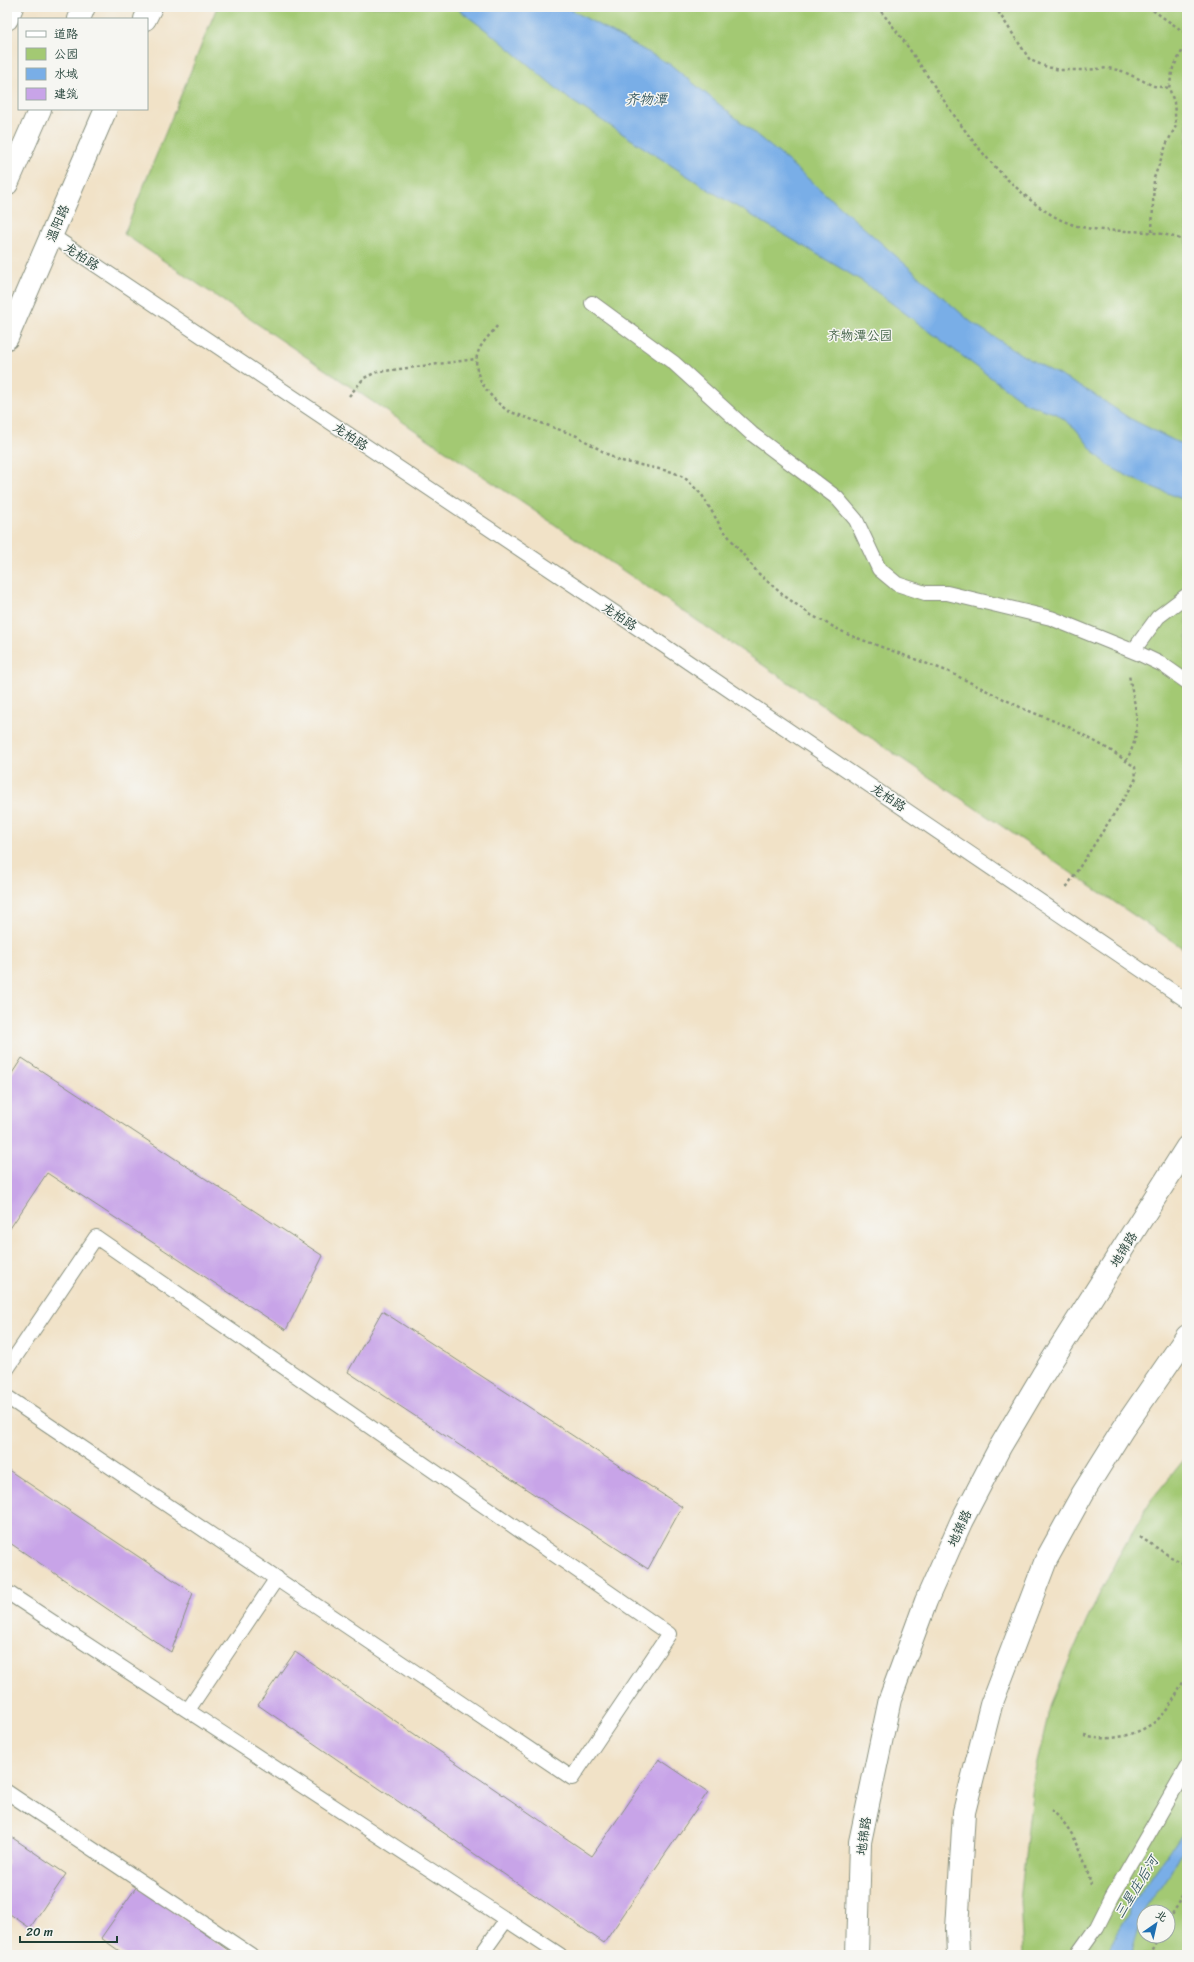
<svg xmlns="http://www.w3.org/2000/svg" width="1194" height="1962" font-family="Sriracha,'LXGW WenKai TC',sans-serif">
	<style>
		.green { fill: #a3c973; stroke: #618354; fill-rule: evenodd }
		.water { fill: #79aee7; stroke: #4c768e }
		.building { fill: #c8a4e8 }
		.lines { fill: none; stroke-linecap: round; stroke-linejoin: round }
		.lane-casing { stroke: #88907e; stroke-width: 16 }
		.secondary-casing { stroke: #88907e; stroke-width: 24 }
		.path { stroke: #88907e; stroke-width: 2.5; stroke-dasharray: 3 3; stroke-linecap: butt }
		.lane { stroke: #fff; stroke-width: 14 }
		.secondary { stroke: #fff; stroke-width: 22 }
		.labels { text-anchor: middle; stroke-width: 3; stroke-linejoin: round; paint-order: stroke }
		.street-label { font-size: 13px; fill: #1f3d34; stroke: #f6f6f2 }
		.park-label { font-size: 13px; fill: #406044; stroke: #f6f6f2 }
		.water-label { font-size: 14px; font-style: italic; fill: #365961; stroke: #f6f6f2 }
	</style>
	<rect width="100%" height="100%" fill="#f6f6f2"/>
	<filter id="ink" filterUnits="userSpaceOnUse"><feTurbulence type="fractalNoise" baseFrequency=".025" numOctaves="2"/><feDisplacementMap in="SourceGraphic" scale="8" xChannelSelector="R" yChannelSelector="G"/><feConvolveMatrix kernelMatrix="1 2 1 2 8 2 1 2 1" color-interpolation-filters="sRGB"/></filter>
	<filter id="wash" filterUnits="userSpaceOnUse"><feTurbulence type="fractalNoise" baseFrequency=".012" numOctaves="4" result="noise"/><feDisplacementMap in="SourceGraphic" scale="16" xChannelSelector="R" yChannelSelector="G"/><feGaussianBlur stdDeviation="0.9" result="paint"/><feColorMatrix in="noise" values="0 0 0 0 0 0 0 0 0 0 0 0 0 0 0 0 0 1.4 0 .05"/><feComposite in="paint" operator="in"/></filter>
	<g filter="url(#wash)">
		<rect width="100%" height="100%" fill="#f1e2c7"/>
		<path class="green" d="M217,7h970v944l-1063,-717z
			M1187,1456v499h-164l-3,-54 14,-126 17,-72 36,-84 31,-62 33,-57zM1144,1912h24v24h-24z"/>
		<path class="water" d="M455,7h111l105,58 110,90 190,167 51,33 70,38 37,25 58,29v54l-54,-22 -24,-13 -15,-14 -19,-24 -18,-14 -32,-11 -163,-122 -153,-91 -140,-91 -71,-60z
			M1187,1826v18l-17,30 -26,38 -13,43h-24l9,-21 11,-18 2,-13 9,-7z"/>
		<g id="blocks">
			<path class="building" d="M22,1058l301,198 -37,74 -239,-157 -40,60v-152z
				M382,1311l300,196 -34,62 -300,-197z
				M7,1469l186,124 -22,59 -164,-111z
				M295,1652l297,204 67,-97 49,33 -104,151 -346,-238z
				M7,1834l59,40 -36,54 -23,-16z
				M137,1886l98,69h-110l-24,-17z"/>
		</g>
	</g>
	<g filter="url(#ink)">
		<use href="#blocks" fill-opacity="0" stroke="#88907e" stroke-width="1"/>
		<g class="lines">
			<defs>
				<path id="lane" d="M51,235l612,410 524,356
					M592,303l82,60 78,71 85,64 19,22 23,49 18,15 28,9h22l104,25 89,36 23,11 24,17
					M1133,651l25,-34 29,-22
					M7,1369l89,-132 573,397 -97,144 -565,-381
					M7,1592l553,363
					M188,1710l89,-132
					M7,1792l244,163
					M481,1955l25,-35
					M1077,1955l20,-28 15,-30 75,-130"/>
				<path id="secondary" d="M7,19l5,-12
					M79,19l5,-12
					M145,19l6,-12
					M7,184l33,-75
					M7,338l99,-229
					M857,1955l3,-113 30,-143 36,-98 35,-79 39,-75 42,-71 145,-229
					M958,1955l-1,-26 7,-117 27,-107 55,-145 37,-67 40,-64 64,-93"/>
			</defs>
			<use href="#lane" class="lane-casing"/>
			<use href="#secondary" class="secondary-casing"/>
			<path class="path" d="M877,7c24,27 42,57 62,86 23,35 48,69 79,96 15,14 33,28 53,35 38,13 79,0 116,18
				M995,7l35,53 17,7 13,3h25l23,-2 14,3 32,15 15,2
				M1148,7l39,27
				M1152,232l2,-54 13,-35 9,-17 -2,-24 -5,-14 4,-20 14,-26
				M497,326c-5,7 -13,14 -17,22 -13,24 10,50 28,63l69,25 40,24 56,12 12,6 17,17 19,32 37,46 25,22 28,20 38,20 98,36 77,38 45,18 41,23 25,17 1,11 -4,8 -66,102
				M349,396l15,-18 13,-6 99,-13
				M1126,761c18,-32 9,-52 3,-86
				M1140,1537l31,20 16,8
				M1084,1736c27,7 63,-2 81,-24 9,-11 15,-25 22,-37
				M1051,1810c22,17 34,48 40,75
				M1168,1919l19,-30
				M1149,1955l10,-19"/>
			<use href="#lane" class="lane"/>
			<use href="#secondary" class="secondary"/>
		</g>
	</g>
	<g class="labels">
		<g class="street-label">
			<text transform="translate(57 223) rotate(-67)" y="5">温阳路</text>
			<text transform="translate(82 256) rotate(33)" y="5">龙柏路</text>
			<text transform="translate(351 436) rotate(34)" y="5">龙柏路</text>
			<text transform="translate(620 616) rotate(34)" y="5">龙柏路</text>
			<text transform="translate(889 797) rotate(34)" y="5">龙柏路</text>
			<text transform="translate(1123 1249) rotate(-58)" y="5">地锦路</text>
			<text transform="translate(959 1528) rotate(-65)" y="5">地锦路</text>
			<text transform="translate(863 1836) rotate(-82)" y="5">地锦路</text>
		</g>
		<g class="park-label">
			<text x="860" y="340">齐物潭公园</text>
		</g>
		<g class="water-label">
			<text x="646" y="104">齐物潭</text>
			<text transform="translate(1136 1887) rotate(-58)" y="5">三星庄后河</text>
		</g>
	</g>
	<rect width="1194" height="1962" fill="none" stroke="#f6f6f2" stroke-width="24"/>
	<rect x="18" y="18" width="130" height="92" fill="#f6f6f2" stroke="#a0aca6"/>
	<rect x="26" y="31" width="20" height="6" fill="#ffffff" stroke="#a0aca6"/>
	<text x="54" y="38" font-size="12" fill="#1f3d34">道路</text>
	<rect x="26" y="48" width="20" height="12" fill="#a3c973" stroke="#a0aca6"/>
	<text x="54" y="58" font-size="12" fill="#1f3d34">公园</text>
	<rect x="26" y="68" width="20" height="12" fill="#79aee7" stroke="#a0aca6"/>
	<text x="54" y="78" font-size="12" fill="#1f3d34">水域</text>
	<rect x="26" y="88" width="20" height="12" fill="#c8a4e8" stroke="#a0aca6"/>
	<text x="54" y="98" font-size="12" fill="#1f3d34">建筑</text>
	<g transform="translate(1156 1924) rotate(34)"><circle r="19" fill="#f6f6f2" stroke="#a0aca6"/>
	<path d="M0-3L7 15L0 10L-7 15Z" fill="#1f6fb2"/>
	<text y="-6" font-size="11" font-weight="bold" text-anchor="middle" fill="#1f3d34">北</text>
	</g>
	<path d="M20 1936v6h97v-6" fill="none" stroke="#1f3d34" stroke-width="2"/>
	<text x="26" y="1936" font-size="12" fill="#1f3d34" stroke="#f6f6f2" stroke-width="3" paint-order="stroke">20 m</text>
</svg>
